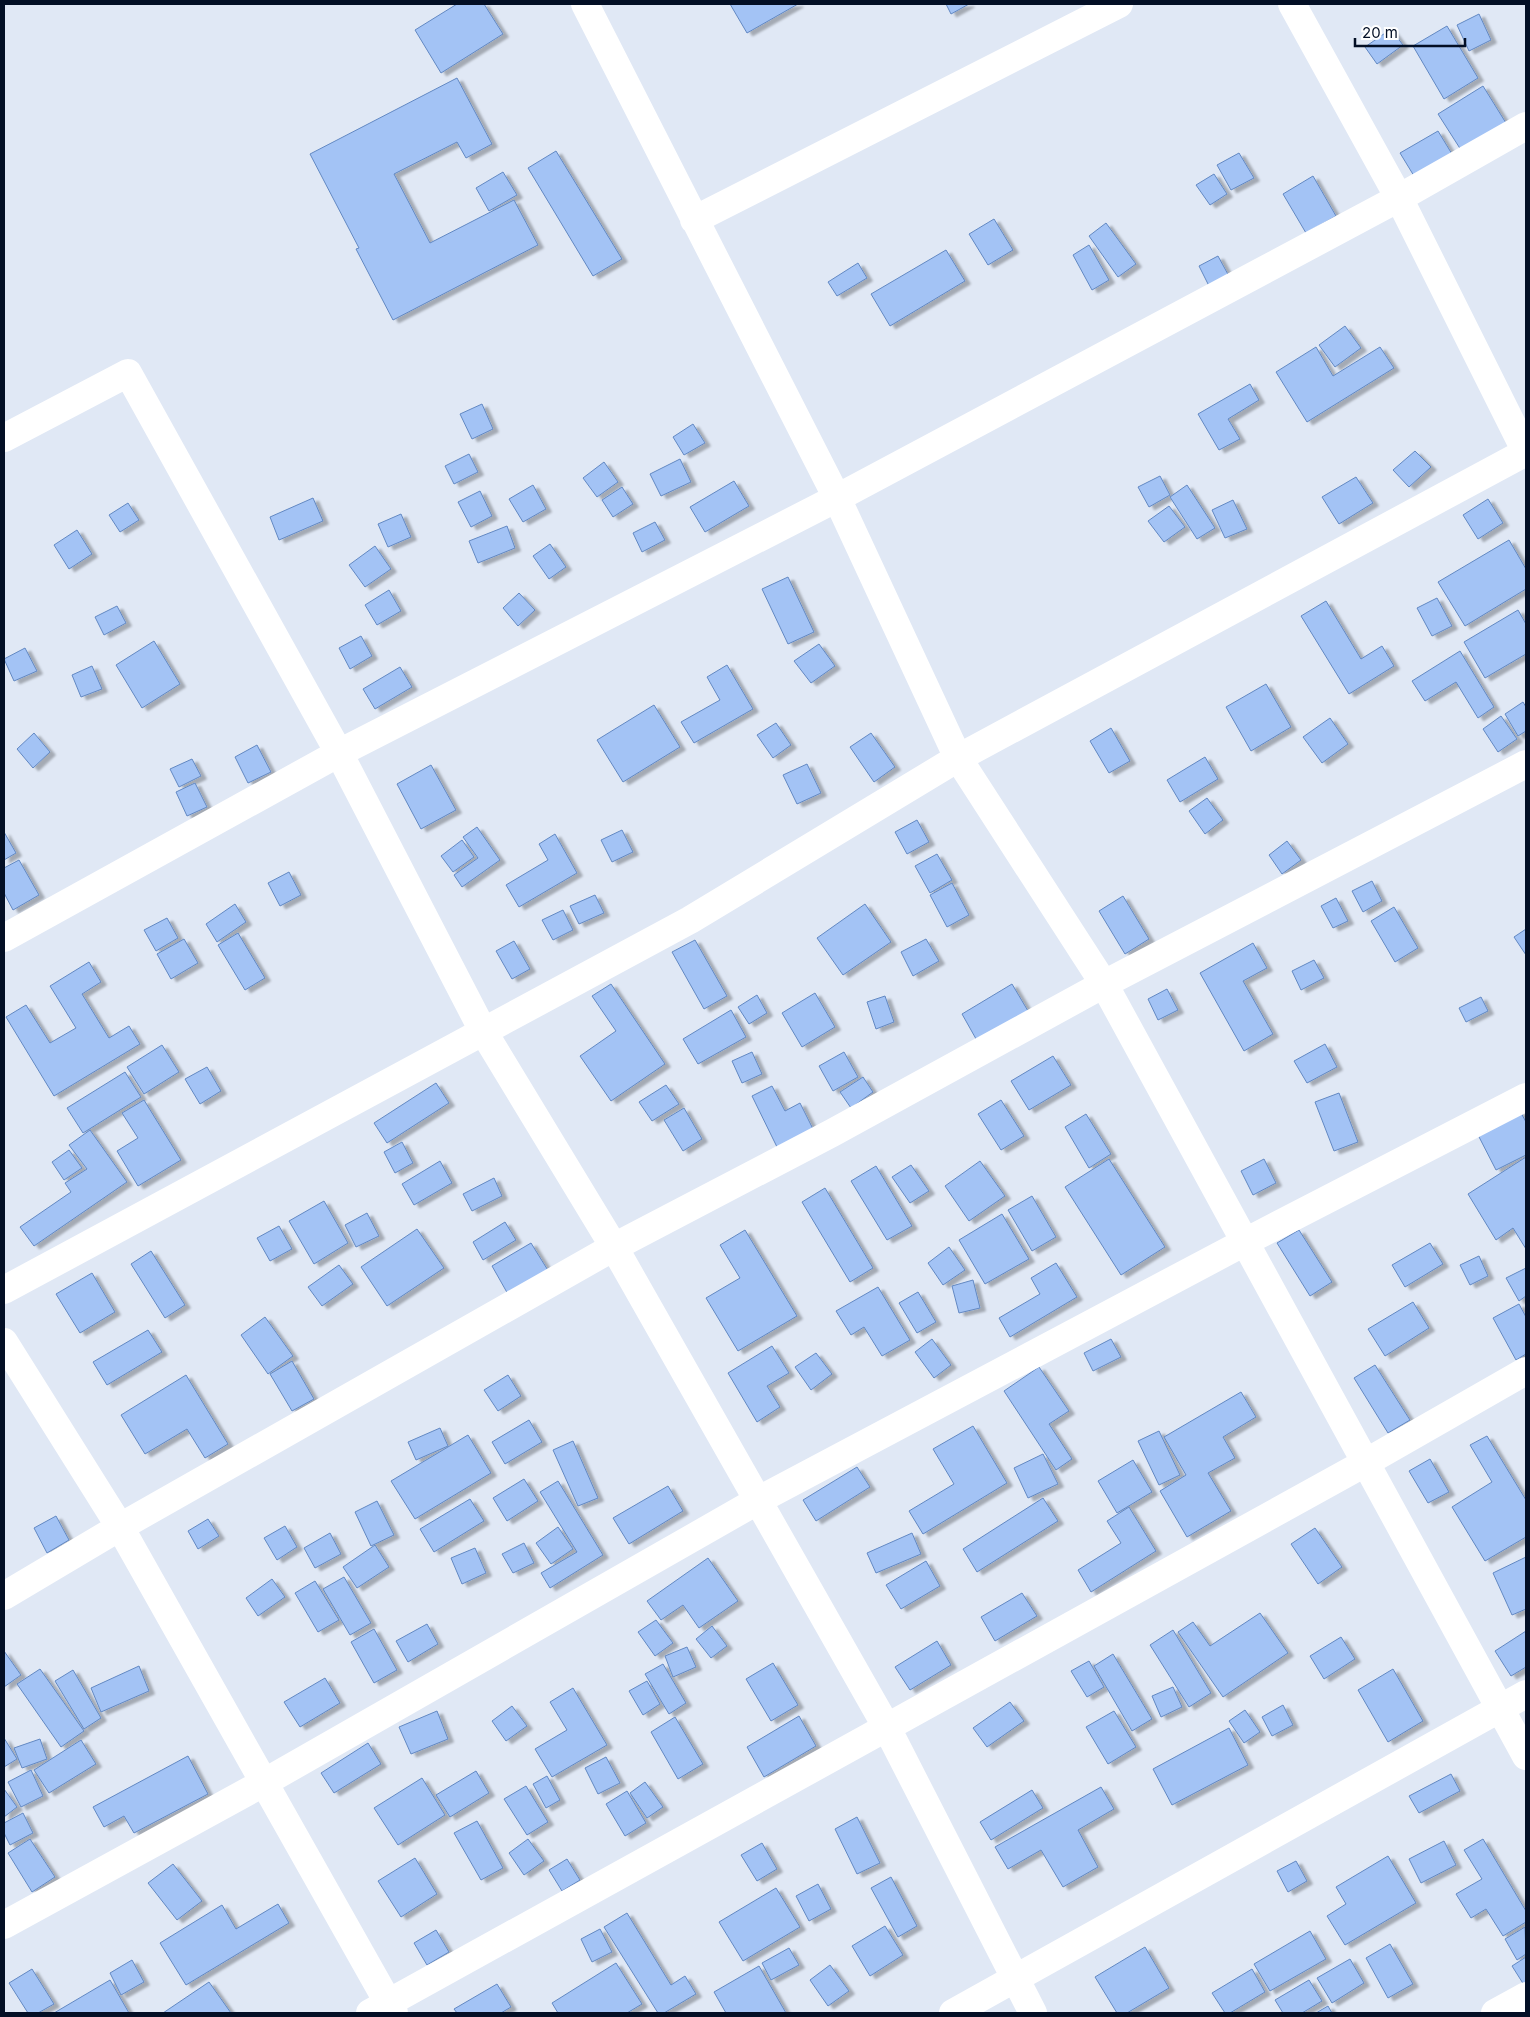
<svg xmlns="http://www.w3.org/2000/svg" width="1530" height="2017" font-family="Inter,sans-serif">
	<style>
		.building { fill: #a3c3f5; stroke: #6288c2; filter: url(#shadow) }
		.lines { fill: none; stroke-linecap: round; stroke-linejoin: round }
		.minor { stroke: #fff; stroke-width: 28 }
	</style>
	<defs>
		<filter id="shadow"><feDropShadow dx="5.5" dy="3" stdDeviation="1" flood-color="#0004"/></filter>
	</defs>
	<rect width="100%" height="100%" fill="#e0e8f5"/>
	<path class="building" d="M457,4h27l19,30 -62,39 -26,-43z
		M730,4h68l-51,29z
		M946,4h23l-18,10z
		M1479,14l12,26 -22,11 -12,-26z
		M1447,26l31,52 -34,21 -31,-53z
		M1391,29l12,16 -26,19 -12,-17z
		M457,78l35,66 -26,14 -9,-16 -63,32 36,69 84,-43 24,45 -145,75 -37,-71 3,-1 -49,-94z
		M1483,86l23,37 -45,27 -23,-36z
		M1438,131l14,23 -38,22 -14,-23z
		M556,151l66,108 -29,17 -65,-108z
		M1239,153l15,25 -23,12 -14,-25z
		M503,172l14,23 -28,16 -13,-23z
		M1214,174l13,20 -17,11 -14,-20z
		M1313,176l23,40 -30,17 -23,-39z
		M994,219l19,31 -25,15 -19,-31z
		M1106,223l30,41 -18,13 -29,-41z
		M1089,245l20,35 -17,10 -19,-35z
		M946,250l19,31 -75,45 -19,-32z
		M1218,256l12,22 -20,10 -11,-22z
		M858,263l9,15 -30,18 -9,-14z
		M1345,326l16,22 -26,19 -16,-22z
		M1316,347l17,29 47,-29 14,21 -87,54 -31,-50z
		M1250,384l9,16 -31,19 12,20 -21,11 -21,-36z
		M482,404l11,25 -21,10 -12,-25z
		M693,424l12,19 -21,12 -11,-18z
		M1415,451l16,16 -22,20 -16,-17z
		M469,454l9,18 -24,12 -9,-18z
		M680,459l11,23 -30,14 -11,-22z
		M604,462l14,20 -21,15 -14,-19z
		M1160,476l10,19 -21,12 -11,-20z
		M1356,477l17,26 -34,21 -17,-27z
		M734,481l15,25 -44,26 -15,-25z
		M533,485l13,24 -23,13 -14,-23z
		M1187,485l28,43 -18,11 -27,-42z
		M622,487l11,17 -20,13 -11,-17z
		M480,491l12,25 -21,11 -13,-25z
		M313,498l10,23 -44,19 -9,-23z
		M1488,499l15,24 -25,16 -15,-24z
		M1233,500l14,29 -22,9 -13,-28z
		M128,503l11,17 -19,12 -11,-17z
		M1169,506l16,21 -21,15 -16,-21z
		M401,514l10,23 -23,10 -10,-23z
		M655,522l10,18 -23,12 -9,-19z
		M507,526l8,22 -37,15 -9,-22z
		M77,530l15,24 -23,15 -15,-24z
		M1509,540l17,29v20l-61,37 -27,-44z
		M550,544l16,23 -17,12 -16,-23z
		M375,546l16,23 -26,18 -16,-22z
		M788,577l26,55 -26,12 -26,-55z
		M389,590l12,21 -24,14 -12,-20z
		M519,593l16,17 -17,16 -15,-18z
		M1437,598l15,28 -20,10 -15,-28z
		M1326,601l35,58 21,-13 12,20 -45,28 -48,-78z
		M117,606l9,17 -22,12 -9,-18z
		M1518,610l8,14v30l-41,24 -21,-36z
		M361,636l11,20 -22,13 -11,-21z
		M154,641l26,43 -38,24 -26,-43z
		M819,644l16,22 -24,17 -17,-22z
		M25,648l12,23 -23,10 -10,-22z
		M1460,651l34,56 -16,11 -22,-36 -31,19 -13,-20z
		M727,665l26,44 -59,34 -13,-21 39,-22 -13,-23z
		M92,666l10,23 -21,8 -9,-22z
		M400,667l12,20 -37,22 -12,-20z
		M1266,684l25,43 -40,24 -25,-44z
		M1523,702l3,5v24l-8,5 -13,-22z
		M654,705l26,42 -57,35 -26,-42z
		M1501,716l16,23 -19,13 -15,-23z
		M1330,718l18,26 -26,19 -19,-26z
		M776,723l15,22 -18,13 -16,-23z
		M1111,728l19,33 -21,12 -19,-32z
		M34,733l16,19 -17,16 -16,-19z
		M871,733l24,34 -21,15 -24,-35z
		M257,745l14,27 -23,11 -13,-26z
		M1205,757l13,22 -38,23 -13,-22z
		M192,759l9,17 -22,11 -9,-18z
		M807,764l14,29 -24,11 -14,-29z
		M431,765l25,45 -35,19 -24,-45z
		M195,783l12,24 -20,9 -11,-24z
		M1207,798l16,22 -18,14 -16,-23z
		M917,820l12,22 -22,12 -12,-22z
		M477,827l23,33 -38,27 -8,-12 24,-17 -15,-21z
		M622,830l11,22 -21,10 -11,-22z
		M4,832l12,21 -12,7z
		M555,834l22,39 -58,34 -13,-22 42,-25 -9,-16z
		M462,840l12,17 -21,15 -12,-16z
		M1287,841l14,19 -19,14 -13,-19z
		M937,854l15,26 -22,13 -15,-27z
		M19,860l20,35 -26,15 -9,-17v-25z
		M289,872l12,23 -21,11 -12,-23z
		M1372,881l10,20 -19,11 -11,-21z
		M952,883l17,32 -22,12 -17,-32z
		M595,895l9,18 -25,11 -9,-18z
		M1123,896l26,43 -24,15 -26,-43z
		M1336,898l12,23 -15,7 -12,-22z
		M235,904l11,18 -29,20 -11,-18z
		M865,904l26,38 -48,33 -26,-37z
		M1394,907l24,41 -23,14 -24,-41z
		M563,910l10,20 -20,10 -11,-20z
		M167,918l11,20 -22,13 -12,-21z
		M1526,929v26l-12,-18z
		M238,933l27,45 -20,12 -27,-45z
		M184,939l14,24 -27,16 -14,-25z
		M926,939l13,22 -26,15 -12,-24z
		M695,940l32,56 -23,13 -32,-57z
		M514,941l16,28 -18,10 -16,-28z
		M1253,943l14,25 -24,13 30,53 -29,17 -44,-78z
		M1314,960l10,18 -23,12 -9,-19z
		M89,962l12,20 -19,12 27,44 20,-12 11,18 -86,52 -48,-79 20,-12 24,38 26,-15 -26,-42z
		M611,984l54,80 -54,37 -31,-45 36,-25 -24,-35z
		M1012,984l19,32 -51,30 -18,-32z
		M1167,989l11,21 -20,10 -10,-21z
		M815,993l20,34 -33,20 -20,-34z
		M757,995l10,18 -18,11 -11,-17z
		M885,996l9,26 -18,7 -9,-27z
		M1481,997l7,14 -22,11 -7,-14z
		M731,1010l15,27 -48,27 -15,-25z
		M1325,1044l12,23 -30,16 -13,-22z
		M162,1045l17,27 -35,22 -17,-27z
		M752,1052l10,22 -20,9 -10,-22z
		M844,1052l14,25 -25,14 -14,-25z
		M1053,1056l18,29 -42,25 -18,-29z
		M207,1067l14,24 -21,13 -15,-25z
		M125,1072l16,25 -58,36 -16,-25z
		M863,1077l10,15 -22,16 -11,-16z
		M436,1083l13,20 -62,40 -13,-20z
		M666,1085l13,19 -27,17 -13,-19z
		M772,1086l13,25 15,-8 13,26 -36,18 -25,-51z
		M1339,1093l19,49 -24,9 -19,-49z
		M144,1100l37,60 -43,26 -21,-35 21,-13 -16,-25z
		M1001,1100l23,36 -23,14 -23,-36z
		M684,1108l18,31 -19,12 -19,-31z
		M1520,1111l6,11v33l-30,15 -19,-37z
		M1086,1114l25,40 -22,14 -24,-41z
		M90,1130l37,52 -93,64 -14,-19 51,-35 -6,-9 22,-14 -18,-24z
		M402,1142l11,21 -18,10 -11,-21z
		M69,1150l13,18 -18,12 -12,-18z
		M1526,1157v92l-13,-21 -17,12 -28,-46z
		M1109,1159l56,88 -44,28 -56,-88z
		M1264,1159l12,24 -23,12 -12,-24z
		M440,1161l12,22 -38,22 -12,-21z
		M980,1161l25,35 -36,25 -24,-35z
		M911,1165l18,26 -19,12 -18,-26z
		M876,1166l36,60 -25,14 -36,-59z
		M494,1178l8,18 -30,15 -9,-17z
		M825,1188l48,80 -23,14 -48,-80z
		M1032,1196l24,41 -24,14 -24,-41z
		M324,1201l24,42 -34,21 -25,-43z
		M367,1213l12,23 -23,11 -11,-22z
		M1002,1214l27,45 -44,25 -26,-44z
		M505,1222l11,18 -33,20 -10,-18z
		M279,1226l13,23 -22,12 -13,-23z
		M417,1229l27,39 -57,38 -26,-39z
		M745,1230l52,86 -59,35 -32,-53 34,-20 -20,-33z
		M1299,1230l33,52 -22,14 -33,-53z
		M531,1243l18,29 -40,24 -17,-30z
		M1430,1243l13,21 -38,23 -13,-22z
		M949,1247l16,23 -22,15 -15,-22z
		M151,1251l34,54 -20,13 -34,-54z
		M1479,1256l9,20 -18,9 -10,-20z
		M1056,1263l21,34 -67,40 -11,-19 41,-24 -9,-16z
		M339,1265l14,19 -31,22 -14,-19z
		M1526,1268v28l-7,5 -13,-23z
		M92,1273l23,39 -35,21 -24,-39z
		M973,1280l7,28 -21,5 -7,-27z
		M878,1287l32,53 -28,16 -18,-29 -13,8 -15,-24z
		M918,1292l18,30 -19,11 -18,-30z
		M1413,1302l16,26 -44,28 -17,-27z
		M1519,1304l7,13v37l-10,6 -23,-42z
		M265,1317l28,39 -25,18 -27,-39z
		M148,1330l14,22 -55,33 -14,-23z
		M932,1339l19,26 -17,13 -19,-26z
		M1111,1339l10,18 -28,14 -9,-18z
		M772,1346l17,27 -22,13 13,21 -23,15 -29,-49z
		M816,1353l16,21 -21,16 -16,-23z
		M292,1361l22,38 -22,12 -22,-37z
		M1375,1365l35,55 -22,13 -34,-55z
		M1039,1367l30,44 -20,13 23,35 -16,11 -52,-79z
		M186,1375l42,69 -23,14 -18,-29 -42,25 -24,-39z
		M508,1375l13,21 -23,15 -14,-21z
		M1241,1392l15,25 -33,20 12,21 -27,15 23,38 -44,26 -27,-46 26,-16 -22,-38z
		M529,1420l13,22 -37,22 -13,-22z
		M973,1426l34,57 -84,51 -14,-23 45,-27 -21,-35z
		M440,1428l8,18 -32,14 -8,-18z
		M1159,1431l21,44 -21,10 -21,-44z
		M468,1435l23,38 -76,46 -24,-38z
		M1487,1436l39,64v37l-41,24 -33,-54 40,-25 -22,-37z
		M573,1441l25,57 -20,8 -25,-56z
		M1043,1454l15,30 -30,14 -14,-30z
		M1430,1459l19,33 -21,11 -19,-32z
		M1133,1460l19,32 -35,21 -19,-32z
		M857,1467l13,20 -54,34 -13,-21z
		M524,1479l14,22 -31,20 -14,-23z
		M558,1481l45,74 -53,33 -9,-15 36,-21 -37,-60z
		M668,1486l15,25 -54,33 -16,-26z
		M1043,1498l15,23 -81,51 -14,-23z
		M470,1499l14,22 -50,31 -14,-23z
		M377,1501l17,34 -23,11 -16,-34z
		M1129,1507l27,44 -65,41 -13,-22 43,-27 -14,-22z
		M56,1516l13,24 -22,13 -13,-25z
		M208,1519l11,17 -21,13 -10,-18z
		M285,1526l12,21 -20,13 -13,-22z
		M558,1527l15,22 -22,15 -15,-21z
		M1315,1528l27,39 -24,17 -27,-40z
		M330,1533l11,21 -26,14 -11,-20z
		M912,1533l9,21 -45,19 -9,-20z
		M524,1543l10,20 -21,10 -11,-19z
		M375,1545l14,22 -32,21 -14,-21z
		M475,1548l11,25 -24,11 -11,-26z
		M1526,1557v52l-14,6 -19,-42z
		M708,1558l30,43 -39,27 -16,-23 -22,15 -14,-19z
		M926,1561l14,25 -39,23 -15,-24z
		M344,1577l27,46 -21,12 -27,-46z
		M272,1579l13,18 -27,19 -12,-18z
		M315,1581l24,39 -21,12 -23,-39z
		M1022,1593l15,23 -42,25 -14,-24z
		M1260,1613l28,40 -65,44 -45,-65 15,-10 17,24z
		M656,1620l17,23 -18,13 -17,-24z
		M427,1624l11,20 -30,18 -12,-21z
		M712,1626l15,20 -16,12 -15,-19z
		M374,1629l23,41 -23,13 -23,-41z
		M1173,1630l38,63 -22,14 -39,-62z
		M1526,1631v36l-15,9 -16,-25z
		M1341,1637l14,22 -31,20 -14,-23z
		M937,1641l14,24 -41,25 -15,-23z
		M687,1647l9,20 -23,10 -8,-21z
		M4,1651l17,24 -17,12z
		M1113,1654l39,65 -20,12 -38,-65z
		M1089,1661l15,26 -17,10 -16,-26z
		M773,1663l25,42 -27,16 -25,-42z
		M663,1664l23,39 -17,11 -24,-40z
		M139,1666l10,25 -48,21 -10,-24z
		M40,1669l44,62 -23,16 -44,-63z
		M1393,1669l30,52 -35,21 -30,-52z
		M73,1670l28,48 -17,11 -29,-48z
		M325,1678l15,25 -40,24 -16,-25z
		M647,1681l13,23 -17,11 -14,-24z
		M1173,1687l9,20 -21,10 -9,-21z
		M573,1688l34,57 -55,32 -17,-28 32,-19 -17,-28z
		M1010,1702l14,19 -37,26 -14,-19z
		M1283,1705l10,20 -21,11 -10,-19z
		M512,1706l15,20 -21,15 -14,-20z
		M1245,1710l15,22 -16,11 -15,-22z
		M437,1711l11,28 -37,15 -12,-27z
		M1114,1711l22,36 -28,17 -22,-37z
		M799,1716l17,30 -52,31 -17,-30z
		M675,1717l28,47 -25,15 -27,-47z
		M1229,1728l19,37 -76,40 -19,-36z
		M4,1738l13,21 -13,8z
		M40,1739l7,20 -25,9 -8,-20z
		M81,1740l15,24 -47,29 -15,-23z
		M368,1743l13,21 -47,29 -13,-20z
		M188,1756l20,38 -74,39 -10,-17 -20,11 -11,-20z
		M606,1757l14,26 -22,11 -13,-26z
		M31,1770l12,26 -22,11 -13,-25z
		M476,1771l13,22 -39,24 -14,-22z
		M1451,1774l9,17 -41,22 -10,-17z
		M547,1776l13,24 -14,8 -13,-24z
		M422,1778l23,37 -47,30 -24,-37z
		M645,1782l18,25 -16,11 -17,-25z
		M526,1786l22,36 -21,13 -23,-36z
		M1101,1787l13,22 -36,21 20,37 -35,20 -22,-37 -33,19 -13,-22z
		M4,1789l13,18 -13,10z
		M1032,1790l11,18 -52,32 -11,-18z
		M627,1791l19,32 -21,13 -19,-32z
		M23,1813l10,20 -23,12 -6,-12v-10z
		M857,1817l23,46 -23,11 -22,-45z
		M477,1821l26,47 -22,12 -27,-47z
		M30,1839l25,38 -23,15 -24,-39z
		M528,1839l16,22 -20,14 -15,-22z
		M1483,1839l43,72v11l-23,14 -17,-27 -15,9 -15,-24 26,-15 -18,-29z
		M1444,1841l12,24 -35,18 -12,-24z
		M762,1843l15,26 -20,12 -16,-26z
		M1388,1856l28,47 -71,42 -18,-29 19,-12 -10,-17z
		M415,1858l22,36 -36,23 -23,-36z
		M567,1859l13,21 -18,11 -13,-21z
		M1296,1861l11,20 -19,11 -11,-21z
		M173,1864l29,37 -25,19 -29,-37z
		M891,1877l26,49 -19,11 -27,-49z
		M818,1884l13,25 -22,12 -13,-25z
		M776,1888l24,39 -57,34 -24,-39z
		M278,1904l11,19 -103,62 -26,-42 62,-38 14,24z
		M627,1913l44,72 14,-9 11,18 -32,19h-6l-54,-86z
		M885,1926l18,29 -33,21 -18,-30z
		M1525,1927l1,27 -9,6 -12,-21z
		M600,1929l12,23 -20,10 -11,-23z
		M436,1930l13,22 -22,13 -13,-22z
		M1310,1931l16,28 -56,32 -16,-27z
		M1390,1944l23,40 -25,14 -22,-40z
		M1145,1947l24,41 -42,25h-10l-22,-36z
		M789,1948l10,17 -28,15 -9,-17z
		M1526,1957v27l-2,1 -12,-19z
		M1350,1959l14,24 -32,20 -15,-25z
		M132,1960l12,22 -23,13 -11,-22z
		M616,1963l26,41 -15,9h-69l-6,-10z
		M830,1965l19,26 -21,15 -18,-26z
		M759,1966l27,47h-60l-12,-21z
		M32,1969l22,35 -16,9h-10l-19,-30z
		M1252,1969l13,23 -35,21h-5l-13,-20z
		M110,1980l19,33h-75z
		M1309,1980l13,21 -20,12h-19l-8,-13z
		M209,1982l22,31h-68z
		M497,1984l14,23 -10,6h-44l-3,-4z
		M1328,2006l4,7h-16z"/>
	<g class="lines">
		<path class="minor" d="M585,4l252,494 121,260 146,226 422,772
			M694,220l425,-216
			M4,438l124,-65 211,380 144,278 131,216 272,479 147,287
			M4,938l335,-185 498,-255 562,-300 127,-72
			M4,1290l686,-370 268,-162 568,-306 -127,-254 -107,-194
			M4,1342l116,185 274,486
			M4,1596l116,-69 494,-280 218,-114 272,-149 422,-220
			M4,1925l261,-143 492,-281 488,-259 281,-145
			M370,2013l995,-550 161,-92
			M953,2013l573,-319
			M1495,2013l31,-17"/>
	</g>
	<rect width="1530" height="2017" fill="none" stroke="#030f25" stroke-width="10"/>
	<path d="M1355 38v8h110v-8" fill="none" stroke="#030f25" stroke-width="2.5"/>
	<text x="1362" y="38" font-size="15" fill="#030f25" stroke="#ffffff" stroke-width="4" paint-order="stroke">20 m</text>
</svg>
